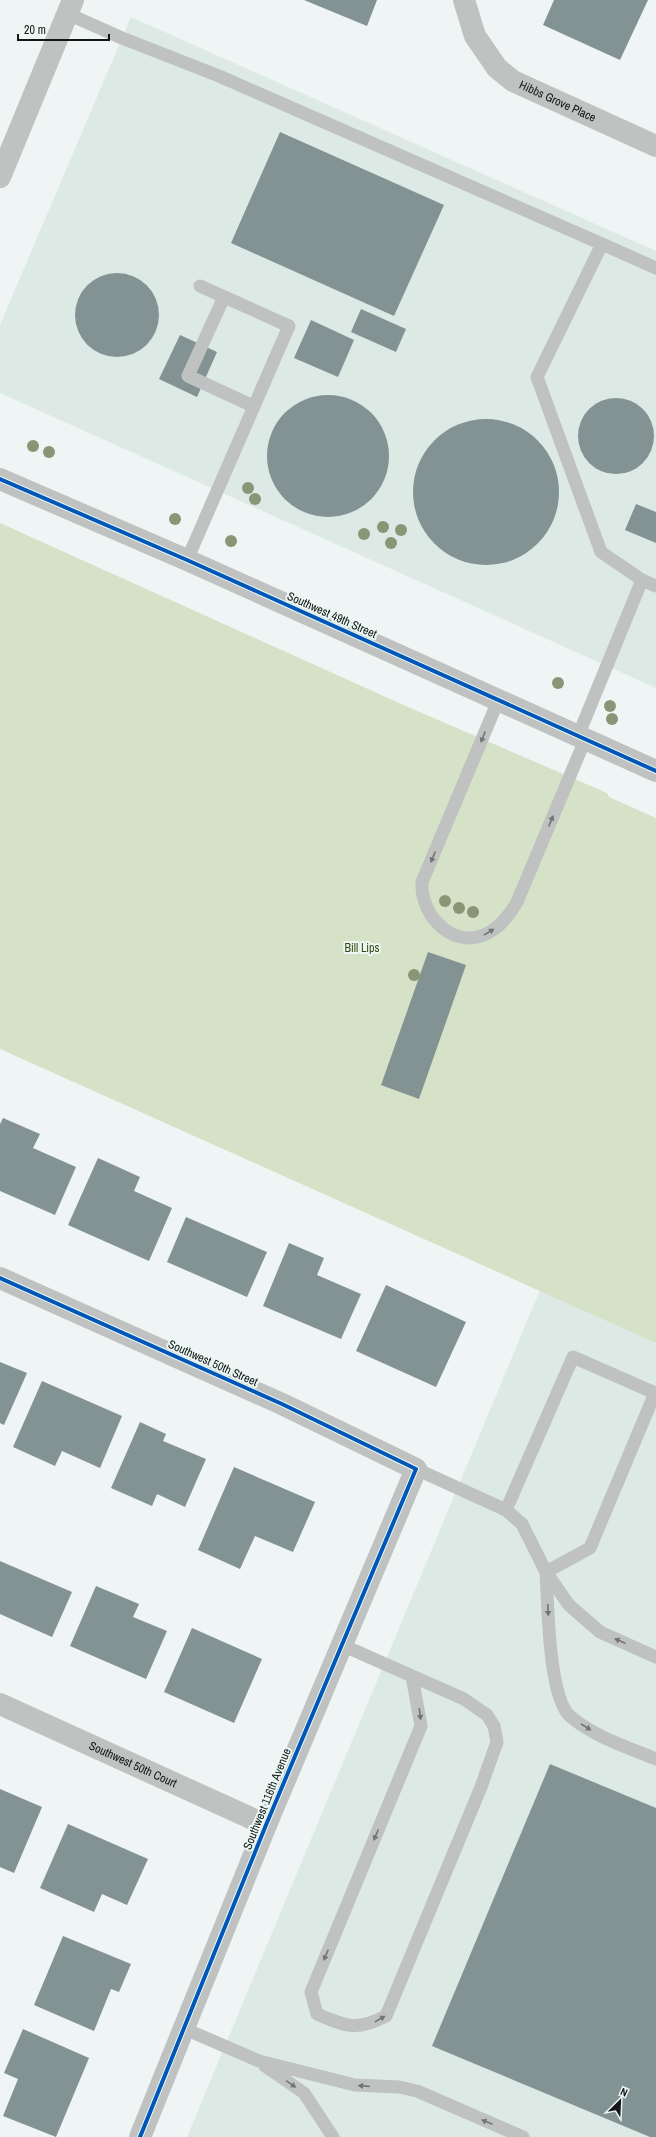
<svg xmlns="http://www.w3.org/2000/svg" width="656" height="2137" font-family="'Archivo Narrow',sans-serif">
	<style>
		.built { fill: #dce9e5 }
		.green { fill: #d5e2c8 }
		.building { fill: #839293 }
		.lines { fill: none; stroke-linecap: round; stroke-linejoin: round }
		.service { stroke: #bfc2c0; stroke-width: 13 }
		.minor { stroke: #bfc2c0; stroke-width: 22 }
		.cycleway-casing { stroke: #ecf8f5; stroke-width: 6 }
		.cycleway { stroke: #0057b8; stroke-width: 4 }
		.tree { fill: #899676 }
		.oneway { fill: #717573 }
		.labels { text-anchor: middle; stroke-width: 4; stroke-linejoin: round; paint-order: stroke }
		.street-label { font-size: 12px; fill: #121615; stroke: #ecf8f5 }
		.park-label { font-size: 12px; fill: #35480e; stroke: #ecf8f5 }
	</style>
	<rect width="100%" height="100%" fill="#eff5f4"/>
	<path class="built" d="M131,17l525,234v437l-656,-295v-68z
		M540,1290l116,53v794h-469z"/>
	<path class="green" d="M0,523l399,180 208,90 2,4 47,21v525l-656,-294z"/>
	<path class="building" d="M304,0h73l-10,26z
		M554,0h94l-28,60 -77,-35z
		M280,132l164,73 -50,111 -163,-73z
		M75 315a42 42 0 1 1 84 0a42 42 0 1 1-84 0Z
		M361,309l45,20 -10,23 -45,-20z
		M311,320l43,20 -16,37 -44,-19z
		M180,335l37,17 -20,45 -38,-18z
		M267 456a61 61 0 1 1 122 0a61 61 0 1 1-122 0Z
		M578 436a38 38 0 1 1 76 0a38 38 0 1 1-76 0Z
		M413 492a73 73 0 1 1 146 0a73 73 0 1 1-146 0Z
		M636,504l20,8v31l-31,-13z
		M428,952l38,13 -47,134 -38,-14z
		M3,1118l37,16 -7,14 43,19 -21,48 -55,-24v-67z
		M98,1158l42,19 -6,14 38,17 -23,53 -81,-36z
		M186,1217l81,35 -20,45 -80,-35z
		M289,1243l35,15 -7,17 44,19 -20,45 -78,-33z
		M386,1285l80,37 -30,65 -80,-36z
		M0,1362l27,11 -23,52 -4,-2z
		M42,1381l80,35 -22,52 -38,-17 -7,15 -42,-19z
		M140,1422l26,12 -3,7 43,18 -21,48 -28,-13 -5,12 -41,-18z
		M234,1467l81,35 -22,50 -38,-16 -15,33 -42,-19z
		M0,1561l72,31 -20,45 -52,-23z
		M96,1586l43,18 -6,13 34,14 -21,48 -76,-33z
		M192,1628l70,31 -28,64 -70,-31z
		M550,1764l106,44v329h-6l-218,-91z
		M0,1789l42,18 -28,66 -14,-6z
		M68,1824l80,35 -21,46 -25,-11 -8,18 -54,-24z
		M63,1936l68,28 -12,28 -8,-3 -17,42 -60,-26z
		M23,2029l66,29 -33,79 -53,-21 15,-37 -14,-6z"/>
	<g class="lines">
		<path class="service" d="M68,14l54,24 97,38 383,168 -65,133 64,175 41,28
			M602,244l54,24
			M224,297l-36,79 65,30
			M187,560l102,-234 -89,-40
			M498,701l-76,181c-2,34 32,69 66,51 12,-6 23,-20 29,-31l68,-162
			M578,736l64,-156 14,6
			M416,1469l90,41 67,-153 82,36 -65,155 -44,24
			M506,1510l16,14 24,48 23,33 31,27 56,25
			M546,1572c2,29 2,127 25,145 24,20 56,30 85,42
			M342,1645l122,54 23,16 7,11 3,16 -16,45 -95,229c-29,15 -39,11 -69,-2l-6,-22 110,-266 -9,-50
			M185,2029l74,32 96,24 44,2 18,4 106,46
			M265,2066l39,27 29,44"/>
		<g class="minor">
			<path id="s1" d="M464,0l11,36 22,32 16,13 143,65"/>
			<path d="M0,177l73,-177"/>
			<path d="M0,479l187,81 469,211"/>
			<path d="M0,1278l282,126 134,65 -150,356 -126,312"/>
			<path id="s2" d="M0,1704l266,121"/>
		</g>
		<defs>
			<path id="cycleway" d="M0,479l187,81 469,211
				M0,1278l282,126 134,65 -150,356 -126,312"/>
		</defs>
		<use href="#cycleway" class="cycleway-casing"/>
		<use href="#cycleway" class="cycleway"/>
	</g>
	<g class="tree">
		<circle cx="33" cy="446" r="6"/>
		<circle cx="49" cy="452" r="6"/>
		<circle cx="248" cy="488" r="6"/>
		<circle cx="255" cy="499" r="6"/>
		<circle cx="175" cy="519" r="6"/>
		<circle cx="383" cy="527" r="6"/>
		<circle cx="401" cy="530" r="6"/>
		<circle cx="364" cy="534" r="6"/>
		<circle cx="231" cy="541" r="6"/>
		<circle cx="391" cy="543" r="6"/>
		<circle cx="558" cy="683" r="6"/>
		<circle cx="610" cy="706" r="6"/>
		<circle cx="612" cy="719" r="6"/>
		<circle cx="445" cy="901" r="6"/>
		<circle cx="459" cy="908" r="6"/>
		<circle cx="473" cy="912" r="6"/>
		<circle cx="414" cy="975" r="6"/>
	</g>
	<defs><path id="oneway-solid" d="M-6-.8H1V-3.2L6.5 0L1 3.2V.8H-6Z"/></defs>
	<g class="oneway">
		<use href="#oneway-solid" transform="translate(483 737) rotate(111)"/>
		<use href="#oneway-solid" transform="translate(551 821) rotate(-67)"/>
		<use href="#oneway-solid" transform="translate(433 857) rotate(113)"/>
		<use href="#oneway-solid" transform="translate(489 932) rotate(-31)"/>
		<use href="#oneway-solid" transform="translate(548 1610) rotate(88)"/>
		<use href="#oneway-solid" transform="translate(620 1641) rotate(-156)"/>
		<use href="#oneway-solid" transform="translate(420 1714) rotate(83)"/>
		<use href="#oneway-solid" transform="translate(586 1727) rotate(32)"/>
		<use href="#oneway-solid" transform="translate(376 1835) rotate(113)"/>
		<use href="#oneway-solid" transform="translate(326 1955) rotate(113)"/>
		<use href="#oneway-solid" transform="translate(380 2019) rotate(-29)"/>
		<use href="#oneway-solid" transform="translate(291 2084) rotate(35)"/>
		<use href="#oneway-solid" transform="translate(364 2086) rotate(-175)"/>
		<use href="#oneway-solid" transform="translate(487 2122) rotate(-157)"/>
	</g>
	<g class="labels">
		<g class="street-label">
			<text dy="4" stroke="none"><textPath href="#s1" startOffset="146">Hibbs Grove Place</textPath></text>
			<text transform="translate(332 615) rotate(24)" y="4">Southwest 49th Street</text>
			<text transform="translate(213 1363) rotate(24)" y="4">Southwest 50th Street</text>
			<text dy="4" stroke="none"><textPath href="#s2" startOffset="146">Southwest 50th Court</textPath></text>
			<text transform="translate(267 1799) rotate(-68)" y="4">Southwest 116th Avenue</text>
		</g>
		<g class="park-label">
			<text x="362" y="952">Bill Lips</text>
		</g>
	</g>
	<g transform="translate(620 2101) rotate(24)" stroke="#ecf8f5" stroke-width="3" paint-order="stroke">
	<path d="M0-3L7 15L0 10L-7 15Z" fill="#121615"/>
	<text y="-6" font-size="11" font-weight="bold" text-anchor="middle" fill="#121615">N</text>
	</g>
	<path d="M18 34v6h91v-6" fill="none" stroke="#121615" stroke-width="2"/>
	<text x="24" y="34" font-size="12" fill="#121615" stroke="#ecf8f5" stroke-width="3" paint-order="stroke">20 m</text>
</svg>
